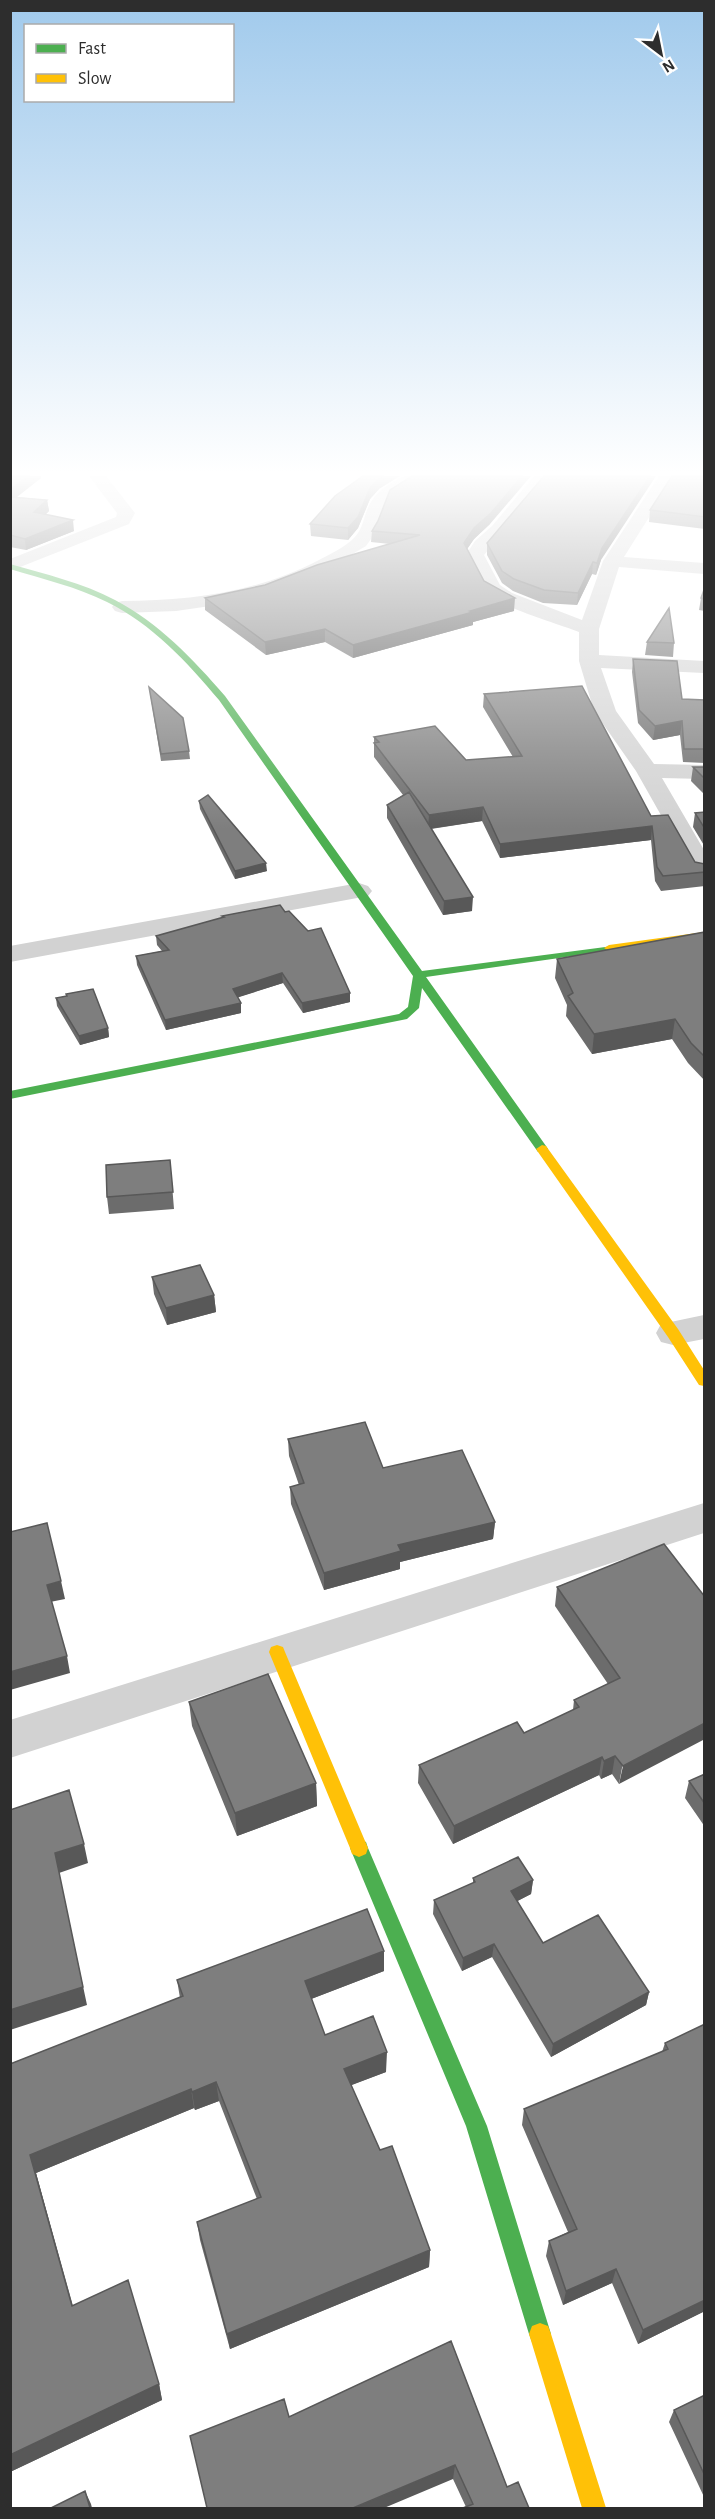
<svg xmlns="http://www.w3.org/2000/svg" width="715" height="2519" font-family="'Alegreya Sans',sans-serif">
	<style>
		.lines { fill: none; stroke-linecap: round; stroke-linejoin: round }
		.street { fill: #d2d2d2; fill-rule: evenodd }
		.fast { fill: #4caf50; fill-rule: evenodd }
		.slow { fill: #ffc107; fill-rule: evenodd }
		.wall { fill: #6c6c6c }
		.shaded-wall { fill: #585858 }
		.building { fill: #7e7e7e; stroke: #585858; stroke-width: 1.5 }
	</style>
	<rect width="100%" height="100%" fill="#fff"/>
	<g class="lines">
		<path class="street" d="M89,476h17l29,37 -6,11 -119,47v-12l106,-42 1,-4z
			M404,476h21l-37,24 -12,32 -10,14 -49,29 -52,20 -34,8 -55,8 -54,2 -7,-2 -3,-4 3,-4 7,-2c68,0 136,-9 197,-41 11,-6 25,-12 35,-22 7,-7 9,-16 12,-25 6,-19 20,-28 38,-37z
			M534,476h17l-67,79 16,30 12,8 70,27 21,-59 56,-85h16l-51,81 80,6v11l-85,-7 -20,62v26l105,6v12l-103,-5 15,43 38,53 50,1v14l-42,-1 42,72v27l-9,-2 -3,-5 -56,-99 -42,-60 -15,-50v-29c-23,-9 -77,-24 -94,-40 -6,-6 -14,-27 -20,-36l10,-15 17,-15z
			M359,883l9,3 4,5 -4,5 -358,66v-16z
			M704,1315v24l-31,6 -12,-3 -5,-9 5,-9z
			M704,1503v30l-694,225v-38z"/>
		<path class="fast" d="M10,564c35,10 73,19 105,36 44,23 78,59 110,96l197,275 191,-25 1,2 -5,3 -183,26 120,169 2,3 -2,3h-8l-116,-164 -3,20 -12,11 -397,80v-8l389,-77 9,-7 5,-31 -194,-276c-32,-38 -67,-76 -112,-98 -30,-15 -64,-23 -97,-33z
			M359,1839l7,3 2,6 119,278 64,208 -3,8 -8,3 -8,-3 -3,-8 -63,-208 -116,-278 2,-6z"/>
		<path class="slow" d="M704,932v6l-95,13 -5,-3 5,-3z
			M542,1145l4,1 132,183 26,41v16l-5,-1 -31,-48 -130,-185 -2,-3z
			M277,1645l6,2 2,5 83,196 -2,6 -7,3 -7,-3 -2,-6 -81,-196 2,-5z
			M540,2323l8,3 3,8 55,174h-24l-53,-174 3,-8z"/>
	</g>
	<path class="wall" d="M10,476h31v2l-24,19 30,3 2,11 -3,3 28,17 -48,19 -16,-3z
		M705,476v53l-56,-7 1,-12z
		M361,478l18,11 -9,10 -12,29 -10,12 -37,-4 -1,-12z
		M490,524l-16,15 -7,10 17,32 30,30 -41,11v3l-120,33 -28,-16 -59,13 -61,-45v-12l60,-13 125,-41 -19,-2 1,-11z
		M487,543l114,17 -5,15 -4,-1 -15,31 -34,-2 -30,-12 -11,-8 -15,-28z
		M705,587v24l-6,-1 2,-12z
		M647,642l27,1 -1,14 -28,-2z
		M633,659l49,40 23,1v63l-22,-1 -3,-27 -27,5 -15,-17 -6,-51z
		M149,687l40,64 1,8 -29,2z
		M484,694l167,122 44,46 10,2v22l-44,5 -6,-10 -4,-41 -151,18 -18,-37 -51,8 41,82 -29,4 -56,-97v-13l16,-10 -29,-38v-20l92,23 47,-3 -30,-50z
		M693,767h12v28l-14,-14z
		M199,801l68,70 -32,8 -35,-70z
		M705,812v35l-12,-20 2,-14z
		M285,912l65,81v9l-47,11 -20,-30 -45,14 3,6v10l-75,17 -29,-65 -1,-9 26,-5 -5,-6 -1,-9 66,-18v-2z
		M705,932v149l-17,-18 -16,-24 -80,15 -26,-38 1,-11 -12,-27 2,-19z
		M56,998l52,30 1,9 -29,8 -23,-39z
		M170,1160l4,49 -65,5 -2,-17z
		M152,1277l62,18 2,17 -49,13 -13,-31z
		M288,1439l95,29 112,54 -2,17 -93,23v7l-76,21 -33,-86 -1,-17 9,-2 -10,-29z
		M664,1544l-45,240 -7,-10 -11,5 -2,-4 -146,69 -35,-61 1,-18 105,-32 49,-23 1,-10 34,-16 -53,-78 2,-19z
		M189,1702l127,81 1,23 -80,30 -45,-110z
		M705,1774v53l-20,-29 4,-17z
		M473,1878l60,2 -2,14 -14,7 26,42 106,49 -3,13 -95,52 -59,-100 -30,14 -29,-57 1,-14 39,-17z
		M384,1971l-73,28 14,36 61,37 -35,13 29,65 50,100 -1,17 -199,82 -30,-109 -3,-18 60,-23 -38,-98 -24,9 -1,-2 -158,65 37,133 86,78 3,16 -152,72v-408l170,-66 -3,-18z
		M705,2024v287l-67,33 -26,-61 -49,22 -17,-49 3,-15 19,-9 -46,-107 2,-16 138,-57 3,-9z
		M451,2341l56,146 -41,20 -13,-28 -164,-62z
		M705,2395v104l-36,-77 5,-12z"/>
	<path class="shaded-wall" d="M28,476h13v2l-31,24v-12z
		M382,476h18l-21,13 -9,10 -12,29 -10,12v-12l22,-40z
		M522,476h9l-41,48 -16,15 -11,16 1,-12 10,-15z
		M650,476h6l-55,84 -5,15 1,-12 5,-15z
		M47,500l2,11 -13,12 -2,-11z
		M73,520l1,11 -48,19 -1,-11z
		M593,562l-1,12 -15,31 1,-12z
		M515,598l-1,13 -41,11v3l-120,33v-13l117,-34z
		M325,629v13l-59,13 -1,-13z
		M682,721l-2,14 -27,5 2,-14z
		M483,807l-1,14 -54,8 1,-14z
		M652,826l-1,14 -151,18v-14z
		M266,863l1,8 -32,8v-8z
		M473,897l-1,14 -29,4 1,-14z
		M282,973l1,10 -50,16v-10z
		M350,993v9l-47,11 -1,-10z
		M241,1003v10l-75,17 -1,-10z
		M675,1019l-3,20 -80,15 2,-20z
		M108,1028l1,9 -29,8 -1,-9z
		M214,1295l2,17 -49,13 -1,-17z
		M495,1522l-2,17 -93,23v7l-76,21v-17l74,-28z
		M61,1581l4,18 -15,3 -3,-17z
		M67,1656l3,17 -60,17v-18z
		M705,1723v16l-86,45 4,-18z
		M615,1756l-3,18 -11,5 3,-18z
		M602,1757l-3,18 -146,69 1,-18z
		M316,1783l1,23 -80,30 -2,-23z
		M84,1844l4,19 -29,10 28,132 -77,25v-20l45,-157z
		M533,1880l-2,14 -21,11 1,-14z
		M494,1944l-2,13 -30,14 1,-13z
		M384,1951v20l-78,30 -1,-20z
		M649,1992l-3,13 -95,52 2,-13z
		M387,2052l-1,20 -42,16v-19z
		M216,2082l3,19 -24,9 -3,-18z
		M191,2089l3,19 -158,65 41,150 -47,-168z
		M430,2250l-1,17 -199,82 -3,-15z
		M616,2269l-4,14 -49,22 3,-14z
		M705,2300v11l-67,33 5,-14z
		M159,2384l3,16 -152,72v-17z
		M455,2465l-2,14 -69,29h-31z
		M85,2491l6,13 1,4h-2z"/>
	<path class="building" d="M10,476h18l-18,14z
		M363,476h19l-12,12 -12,29 -10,11 -38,-4 25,-28z
		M412,476h110l-31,37 -17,15 -10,15 20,38 31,17 -45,13 3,1 -120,33 -28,-16 -60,13 -60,-44 60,-13 52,-20 103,-30 -48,-4 6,-10 12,-31z
		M544,476h106l-48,72 -5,15 -4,-1 -15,31 -34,-3 -30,-11 -12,-8 -15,-28z
		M672,476h33v41l-55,-7z
		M10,497l37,3 -13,12 39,8 -48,19 -15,-4z
		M705,587v12l-4,-1z
		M669,608l5,35 -27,-1z
		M633,659l44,2 5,38 23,1v49h-21l-2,-28 -27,5 -16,-16z
		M582,686l69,130 17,-1 27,47 10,2v8l-42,4 -6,-9 -5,-41 -152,18 -17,-37 -54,8 -55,-72 5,-1 -5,-5 61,-11 31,34 56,-4 -38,-62z
		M149,687l34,31 6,33 -28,3z
		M693,767h12v12z
		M409,792l64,105 -29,4 -57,-96z
		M208,795l58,68 -31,8 -36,-70z
		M705,812v17l-10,-16z
		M280,905l5,7 4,-1 19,20 13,-3 29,65 -48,10 -20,-30 -49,16 8,14 -76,17 -29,-64 33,-6 -13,-14 68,-19 -2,-1z
		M705,932v125l-14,-14 -16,-24 -81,15 -26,-38 5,-3 -16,-34z
		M93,989l15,39 -29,8 -23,-38 11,-2 -1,-2z
		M170,1160l3,32 -66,5 -1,-32z
		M200,1265l14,30 -48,13 -14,-31z
		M365,1422l18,46 79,-18 33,72 -97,23 3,6 -77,22 -34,-86 14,-4 -16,-44z
		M47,1523l14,58 -14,4 20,71 -57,16v-140z
		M664,1544l41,53v126l-82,43 -8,-10 -11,5 -2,-4 -148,69 -35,-61 98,-43 7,11 55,-26 -5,-7 46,-22 -63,-91z
		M268,1674l48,109 -81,30 -46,-111z
		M705,1774v30l-16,-23z
		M69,1790l15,54 -29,9 28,134 -73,23v-200z
		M518,1857l15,23 -22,11 32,52 55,-28 51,77 -96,52 -59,-100 -31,14 -29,-58 41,-18 -2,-4z
		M367,1909l17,42 -79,30 20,54 48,-19 14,36 -43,17 36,81 12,-4 38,104 -203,84 -30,-112 64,-25 -45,-115 -24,10 -1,-3 -161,66 42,151 56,-26 31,104 -149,71v-391l173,-68 -6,-16z
		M705,2024v276l-62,30 -27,-61 -50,22 -17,-50 28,-12 -53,-120 144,-60 -3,-6z
		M451,2341l56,146 11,-5 11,26h-66l10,-4 -18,-39 -102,43h-146l-17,-72 94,-37 5,18z
		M705,2395v81l-31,-66z
		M85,2491l5,17h-39z"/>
	<linearGradient id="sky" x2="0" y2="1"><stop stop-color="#a1caec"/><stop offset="0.57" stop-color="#fff"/><stop offset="1" stop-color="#fff" stop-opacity="0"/></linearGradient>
	<rect width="715" height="829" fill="url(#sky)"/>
	<rect width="715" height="2519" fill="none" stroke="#2d2d2d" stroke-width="24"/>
	<rect x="24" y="24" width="210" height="78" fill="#ffffff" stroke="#ababab" stroke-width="1.5"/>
	<rect x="36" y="44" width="30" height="9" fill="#4caf50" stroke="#ababab" stroke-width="1.5"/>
	<text x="78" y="54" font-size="18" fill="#2d2d2d">Fast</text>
	<rect x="36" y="74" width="30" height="9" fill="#ffc107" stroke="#ababab" stroke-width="1.5"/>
	<text x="78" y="84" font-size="18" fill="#2d2d2d">Slow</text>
	<g transform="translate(661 54) rotate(148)" stroke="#ffffff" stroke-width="4.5" paint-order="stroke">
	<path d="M0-4.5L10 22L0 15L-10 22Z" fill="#2d2d2d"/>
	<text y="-9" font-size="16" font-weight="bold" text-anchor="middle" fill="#2d2d2d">N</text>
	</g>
</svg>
